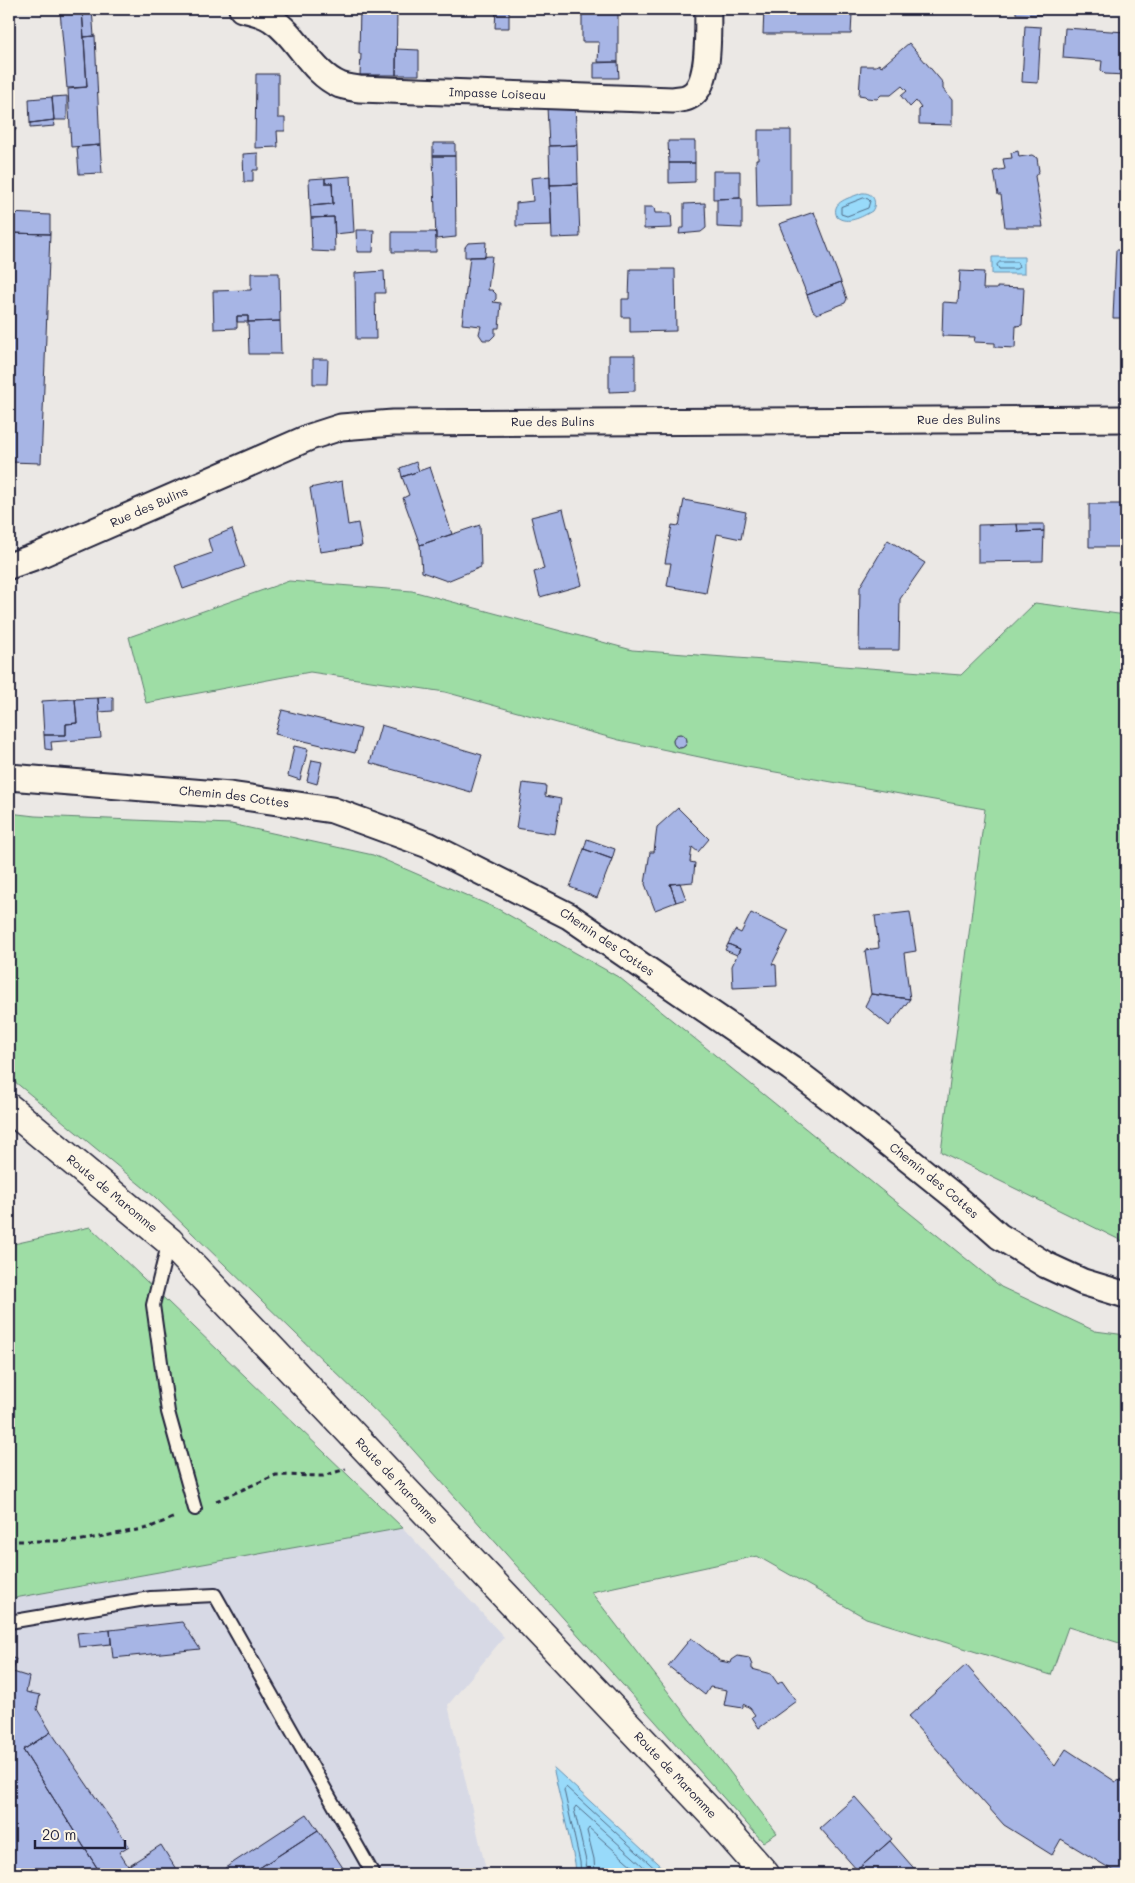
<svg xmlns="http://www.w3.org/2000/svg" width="1135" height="1883" font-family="Mali,sans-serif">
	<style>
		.built { fill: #d7d9e5 }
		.green { fill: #9edda5; stroke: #608070 }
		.water { fill: #98dafa; stroke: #6990ae }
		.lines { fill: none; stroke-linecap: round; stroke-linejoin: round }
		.shore { stroke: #516c87; stroke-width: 1 }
		.building { fill: #a7b5e5; stroke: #22223b }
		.service-casing { stroke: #22223b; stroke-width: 16 }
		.minor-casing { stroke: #22223b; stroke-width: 29 }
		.tertiary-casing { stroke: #22223b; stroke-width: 31 }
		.path { stroke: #22223b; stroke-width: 3; stroke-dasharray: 5 4; stroke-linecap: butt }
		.service { stroke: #fcf5e5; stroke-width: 12 }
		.minor { stroke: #fcf5e5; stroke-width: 25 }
		.tertiary { stroke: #fcf5e5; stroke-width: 28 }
		.labels { text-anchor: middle; stroke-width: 4.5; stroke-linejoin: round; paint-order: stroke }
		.street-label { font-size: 12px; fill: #22223b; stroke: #fcf5e5 }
	</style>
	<rect width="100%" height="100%" fill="#ebe8e5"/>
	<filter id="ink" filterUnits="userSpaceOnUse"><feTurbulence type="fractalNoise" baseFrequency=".02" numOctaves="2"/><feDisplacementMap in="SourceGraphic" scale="10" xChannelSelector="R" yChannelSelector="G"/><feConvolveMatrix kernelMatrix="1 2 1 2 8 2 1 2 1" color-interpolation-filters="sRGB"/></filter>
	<g filter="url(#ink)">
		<path class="built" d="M403,1528l101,109 -56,68 39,169h-478v-275z"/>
		<path class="green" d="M289,581l123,10 220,59 329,25 74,-72 91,12v628l-185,-91 44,-343 -238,-42 -128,-27 -174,-48 -135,-20 -164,31 -17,-66z
			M9,813l26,3 196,8 142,31 125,54 122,69 381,309 94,44 31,4v310l-58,-18 -17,48 -185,-57 -109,-62 -166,36 186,241 -14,9 -365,-409 -243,-236 -146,-120z
			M90,1227l313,301 -394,71v-354z"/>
		<path class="water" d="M862,193c11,-1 16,9 10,18 -10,6 -25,14 -35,6 -7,-16 13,-19 25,-24z
			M992,257h32v17h-32z
			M553,1767l116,107h-93l-1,-11z"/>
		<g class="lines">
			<path class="shore" d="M864,198l4,1 2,2 -2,7 -21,8 -6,-2v-7z
				M1000,262h17l2,5 -3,2h-17l-2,-4z
				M581,1874l-1,-12 -16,-72 2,-3 95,87
				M587,1874l-1,-13 -12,-52 2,-3 76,68
				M595,1874l-1,-15 -7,-28 2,-3 52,46"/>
		</g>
		<path class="building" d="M82,9l5,78 -20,1 -7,-77z
			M82,9h10l2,27 -10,1z
			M360,9h37l-1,66h-36l1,-21h-2z
			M496,9h13v19h-14z
			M582,9h36v53h-20l1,-20h-17z
			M764,9h51l21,1v4h16l-1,20h-88z
			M1016,9h26v6l-26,-1z
			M1025,26l16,1 -3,56 -16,-1z
			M1065,28l61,4v43l-21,-1 -4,-4 1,-9 -39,-3z
			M95,36l5,109 -29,2 -3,-58 19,-2 -3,-50z
			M909,43l34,40v6l9,11v25l-33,-1v-14l2,-2 -5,-7 -6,6 -9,-11 6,-5 -5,-5 -11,9h-10l-4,4 -10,-1 -2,-2 -6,-1 2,-29h15l3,-2 2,3z
			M396,49l23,1v25h-23z
			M618,62l1,16h-25v-15z
			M256,74h22v44h7v13h-8l1,16 -23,1z
			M11,81l5,49 -7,1v-49z
			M67,96v24h-13l-2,-23z
			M52,97l2,23 -24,3 -1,-24z
			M575,106l2,39 -28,1 -2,-39z
			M54,120l1,6 -25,2v-5z
			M758,130h33v76l-34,1 -1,-48h2z
			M668,141h27v22h-26z
			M433,143h22v13h-22z
			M100,145l2,28 -23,1 -2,-27z
			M577,145l1,39 -28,1 -1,-39z
			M1018,151l1,6 13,-2 5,3 2,13 -4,5 8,51h-38l-4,-32h-3l-4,-24 11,-2 -2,-10 9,-1 -1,-5z
			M258,153v17h-5v12h-9l-1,-28z
			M433,156h22l1,81 -20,2z
			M669,163h26v19l-26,1z
			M713,171h27v27l-27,1z
			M351,176l3,56 -19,2 -1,-17 -23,1 -1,-12 23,-2 -1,-21h-7v-5z
			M550,176l1,49 -35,1v-23l17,-2 -2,-23z
			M325,178v5h7l1,21 -23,2 -1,-27z
			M578,184l2,53 -28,1 -2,-53z
			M740,198l2,1v29l-25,-1v-28z
			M705,203l1,25 -5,4 -22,2 1,-6h4v-24z
			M644,207h10l1,6h16l1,15 -28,1z
			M814,212l27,70 -34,13 -28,-71z
			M9,213l41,2v19l-41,-1z
			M334,217l1,35 -23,-1 -1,-33z
			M356,230h18l-1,22h-16z
			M392,232h44v20h-44z
			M9,233l41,1 -9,229 -32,-1z
			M486,242l-1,15h-20v-10l3,-4z
			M1116,250h10v68h-13z
			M492,256l-4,34h4l4,4v5l-3,3 8,1 -2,25h-4v7l-5,5h-7l-4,-6 2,-8 -19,-2 8,-67z
			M630,269h45l1,62 -46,1v-15h-8v-18h7z
			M384,271l1,22h-10l1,46h-20l-1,-66z
			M960,271l24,1 -1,17h14v-2l27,1 -2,37 -6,1 -1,22 -20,-1v-4l-21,-1 1,-5 -33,-1 1,-34 15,1z
			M251,273h28l1,48 -32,1v-6h-11v12l-23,1 -1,-38 38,-1z
			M841,282l6,17 -2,4 -28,11 -4,-3 -6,-16z
			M237,316h11v6h-11z
			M280,321l1,33h-32l-1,-32z
			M609,355h26v36l-26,1z
			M313,359h15l-1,25h-14z
			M416,462l3,9 -17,6 -2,-9z
			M430,467l22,67 -32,11 -17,-47 6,-3 -7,-18z
			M342,481l6,44 10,-2 4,23 -42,6 -10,-64z
			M684,500l62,12 -5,27 -24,-5 -11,59 -39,-7 4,-23h-6l7,-38 7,1z
			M1089,504h37v43h-37z
			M563,509l19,76 -42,12 -6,-25 10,-3 -13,-52z
			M1017,524l1,8 26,-1 -1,30 -65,1v-37z
			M1017,524h27v7l-26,1z
			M480,525l1,42 -34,14 -25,-9 -2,-27z
			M232,529l13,38 -62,22 -8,-23 37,-13 -4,-14z
			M888,540l37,23 -25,36 -1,51h-40l1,-63z
			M113,697v14l-14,1 -1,-14z
			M98,698l3,40 -50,4 1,8 -7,-1 -1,-14h22v-11l11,-1 -2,-24z
			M75,699l2,24 -11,1v11h-22l-2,-34z
			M282,710l79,19 -6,24 -80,-19z
			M381,725l101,30 -11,37 -101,-29z
			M673 741a7 7 0 1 1 14 0a7 7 0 1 1-14 0Z
			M294,746l14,3 -8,31 -12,-4z
			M312,760l10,2 -5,22 -10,-3z
			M523,783l23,3 -1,10 16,3 -6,35 -39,-6z
			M678,808l31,31 -11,13 -6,-5 -2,15 5,1 -2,19 -23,2 6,18 -21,8 -10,-26 5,-32h4l3,-25z
			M587,839l28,10 -3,10 -28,-10z
			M584,849l28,10 -15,39 -27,-11z
			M680,883l6,16 -10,3 -6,-18z
			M910,912l6,39 -12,2 6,46 -39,-5 -6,-44 14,-2 -4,-32z
			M751,913l38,18 -17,33 4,1 1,21 -44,2 -1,-22 8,-17 -12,-5 7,-14 6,3z
			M728,944l12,5 -3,6 -12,-5z
			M871,994l39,5 -21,27 -24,-20z
			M182,1622l18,27 -87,9 -3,-28z
			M110,1630l1,14 -32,3 -2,-14z
			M691,1638l29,23 11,2 1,-3 6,-4 11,2 3,7v4l19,5 7,10 4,-3 14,20 -37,27 -7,-11 3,-2 -5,-7 -7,-4v4l-19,-3 3,-15 -17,-3 -5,8 -37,-29z
			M9,1657l7,2 -3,13 16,5 -3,15 14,3 -3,14 14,23 -28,18 78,124h-92z
			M966,1665l89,101 11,-17 50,33 10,-5v97h-7l-58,-35 -9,16 -48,-30 -96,-108z
			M51,1732l78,114 -10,6 9,14 33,-21 18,29h-78l-78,-124z
			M855,1797l37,42 -35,31 -37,-42z
			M307,1814l11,16 -68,44h-21l-4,-6z
			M318,1830l29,44h-97z
			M890,1841l29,33h-62l-2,-2z"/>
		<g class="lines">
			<defs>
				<path id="service" d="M169,1241l-16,64 15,107 27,97
					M9,1622l142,-24 64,-3 158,279"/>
				<g id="minor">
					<path id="s1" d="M242,9c10,2 20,4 29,10 27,17 39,53 69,66 6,2 13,3 19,4l314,11c5,-1 11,-1 15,-3 24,-10 19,-66 20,-88"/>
					<path id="s2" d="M9,566l28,-10 273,-119 31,-10 52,-4 733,-4"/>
					<path id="s3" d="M9,777l221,18 102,15 96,35 141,71 222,152 72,55 91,73 45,40 47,29 37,17 43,13"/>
				</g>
				<g id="tertiary">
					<path id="s4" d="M9,1108l160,133 544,574 52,59"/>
				</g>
			</defs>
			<use href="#service" class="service-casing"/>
			<use href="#minor" class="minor-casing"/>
			<use href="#tertiary" class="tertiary-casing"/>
			<path class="path" d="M216,1501l60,-26 47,1 23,-7
				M9,1541h68l71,-13 27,-11"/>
			<use href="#service" class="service"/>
			<use href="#minor" class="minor"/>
			<use href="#tertiary" class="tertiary"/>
		</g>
	</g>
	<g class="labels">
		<g class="street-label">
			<text dy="4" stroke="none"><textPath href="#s1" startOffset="285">Impasse Loiseau</textPath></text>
			<text dy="4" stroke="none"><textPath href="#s2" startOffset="978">Rue des Bulins</textPath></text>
			<text dy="4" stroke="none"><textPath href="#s2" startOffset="572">Rue des Bulins</textPath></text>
			<text dy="4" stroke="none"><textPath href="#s2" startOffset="152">Rue des Bulins</textPath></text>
			<text dy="4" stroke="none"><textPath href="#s3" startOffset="226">Chemin des Cottes</textPath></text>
			<text dy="4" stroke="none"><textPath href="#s3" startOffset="631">Chemin des Cottes</textPath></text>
			<text dy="4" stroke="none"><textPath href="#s3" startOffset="1036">Chemin des Cottes</textPath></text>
			<text dy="4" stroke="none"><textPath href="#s4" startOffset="134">Route de Maromme</textPath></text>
			<text dy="4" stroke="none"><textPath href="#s4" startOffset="539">Route de Maromme</textPath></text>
			<text dy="4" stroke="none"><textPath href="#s4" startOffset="944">Route de Maromme</textPath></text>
		</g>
	</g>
	<rect width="1135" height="1883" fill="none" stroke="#fcf5e5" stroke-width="30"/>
	<rect x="15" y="15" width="1105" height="1853" fill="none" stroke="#22223b" stroke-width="2" filter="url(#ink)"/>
	<path d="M35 1840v8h90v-8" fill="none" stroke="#22223b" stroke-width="2.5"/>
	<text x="42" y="1840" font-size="15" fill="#22223b" stroke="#fcf5e5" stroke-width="4" paint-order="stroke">20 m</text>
</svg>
